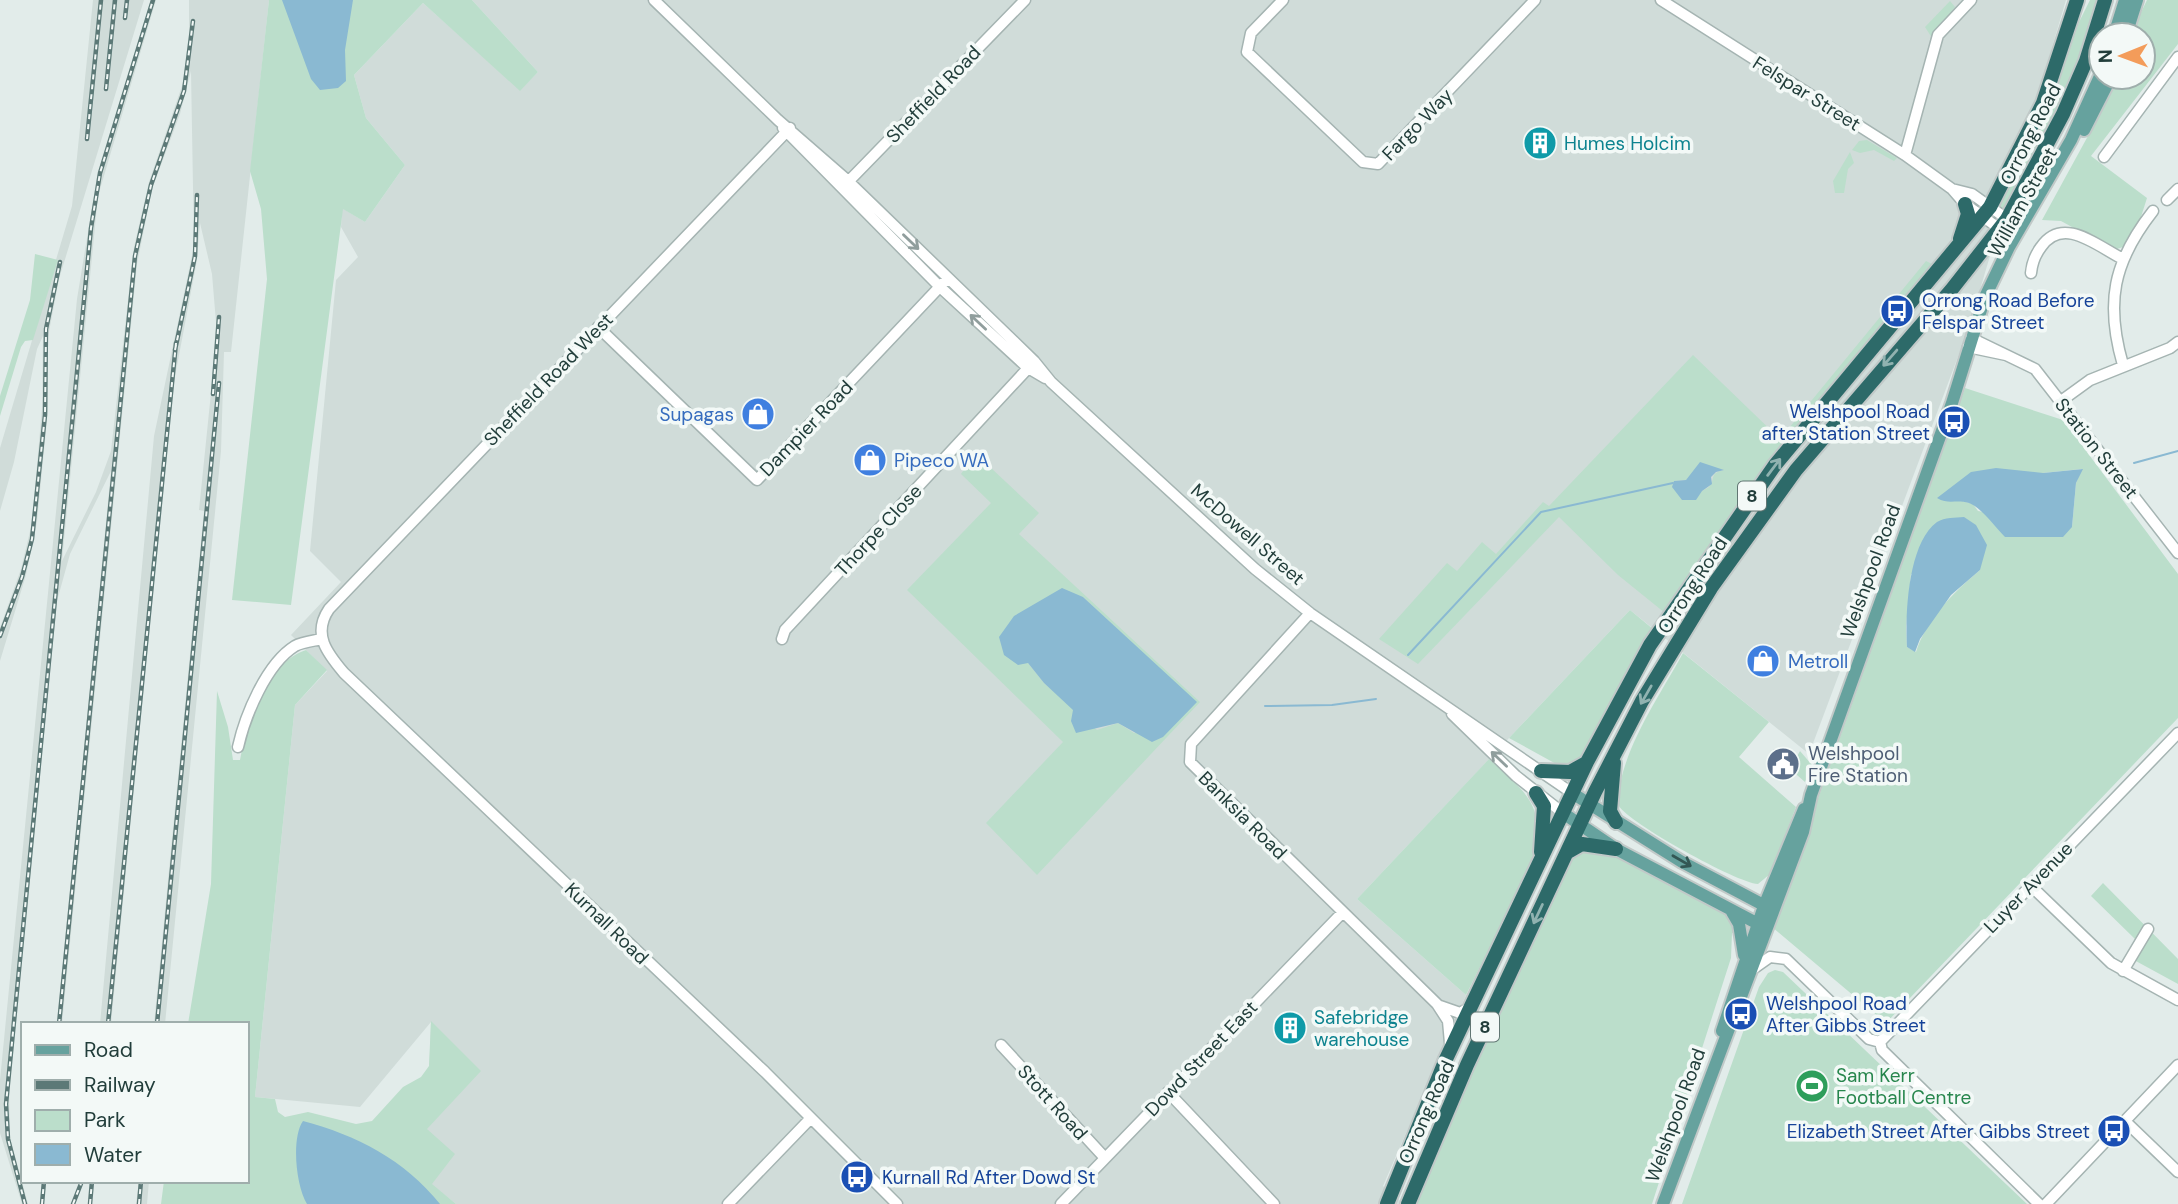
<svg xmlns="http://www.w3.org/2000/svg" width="2178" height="1204" font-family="'DM Sans',sans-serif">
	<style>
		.built { fill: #d0dcd9 }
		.green { fill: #bbdecb; fill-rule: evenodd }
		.water { fill: #8ab9d2 }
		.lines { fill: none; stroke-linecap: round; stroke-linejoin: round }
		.stream { stroke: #8ab9d2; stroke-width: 2 }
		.minor-casing { stroke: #a5b4b2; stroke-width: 13 }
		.major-casing { stroke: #c1c9c8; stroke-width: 16 }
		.highway-casing { stroke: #c1c9c8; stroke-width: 18 }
		.minor { stroke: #fff; stroke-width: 10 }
		.major { stroke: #66a29e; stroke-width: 12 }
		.highway { stroke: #2d6a69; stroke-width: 14 }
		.rail-casing { stroke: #5c7977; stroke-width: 4.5 }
		.rail { stroke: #f3f9f7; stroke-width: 2; stroke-dasharray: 5; stroke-linecap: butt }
		.oneway { stroke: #909e9d }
		.oneway2 { stroke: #90b2b0 }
		.oneway3 { stroke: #335754 }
		.labels { text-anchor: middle; stroke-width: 7; stroke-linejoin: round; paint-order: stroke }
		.shield { fill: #f3f9f7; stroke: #617673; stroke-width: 2 }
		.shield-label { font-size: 18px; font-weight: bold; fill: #223e3b }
		.street-label { font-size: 19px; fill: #223e3b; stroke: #f3f9f7 }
		.culture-label { font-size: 19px; fill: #0d838f; stroke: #f3f9f7; text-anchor: start }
		.transit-label { font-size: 19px; fill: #164399; stroke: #f3f9f7; text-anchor: start }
		.shop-label { font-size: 19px; fill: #366cbe; stroke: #f3f9f7; text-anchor: start }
		.service-label { font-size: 19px; fill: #4e5e75; stroke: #f3f9f7; text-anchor: start }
		.leisure-label { font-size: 19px; fill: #27864d; stroke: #f3f9f7; text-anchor: start }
	</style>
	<rect width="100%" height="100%" fill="#e2ecea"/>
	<path class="built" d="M93,0h51l-85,279 -11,58v72l-11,113 -11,53 -26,86v-33l21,-59 11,-46 10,-115 1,-72 -6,13 -23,113 -14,49v-63l72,-242z
		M151,0h5l-58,196 -36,365 34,-69 15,-41 23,-204 15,-65 34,-99 6,-41v-42h80l-38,352h-7l-3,99 -56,573h-11l50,-513 -5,-1 18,-176 -5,-60 -12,-51 -3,37 -24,127 -62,637h-11l54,-588 40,-190 -3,-175 -11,43 -28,75 -15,75 -75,760h-5l54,-553 -41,83 -13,47 -48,490 1,47 18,66h-6l-22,-71v-53l77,-781 20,-122z
		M472,0h1594l-98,330 -159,424 -179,-144 -273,289 109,96 -83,191 21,18h-948l-24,-19 -5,-56 4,-107 -71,85 -105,-10 40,-392 32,-34 -36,-36 50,-53 -31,-31 26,-271 22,-23 -17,-30 1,-19 23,14 40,-57 -39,-47 -12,-43 69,-72 97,87 18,-18z
		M139,1181h10l-2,23h-11z"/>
	<path class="green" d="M269,0h203l66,72 -18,19 -97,-88 -69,72 12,43 39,47 -40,57 -22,-13 -52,396 -59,-5 35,-321 -6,-70 -11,-38z
		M2090,0h11l-17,59 -79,154 -8,-8 29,-50 30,-66 23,-67z
		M2147,0h31v44l-87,112 56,42 -7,22 -17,27 -9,3 -53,-29 -19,-1 58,-106 14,-37h29v-42h-13z
		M1950,1l5,6 -23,31 -7,-11z
		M1867,140l30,18 -3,3 -20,-11 -14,3 -8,-3 7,-9z
		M1850,152l4,11 -6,6 -4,24h-9l-2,-12z
		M35,254l23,6 -25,80 -8,1 -4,6 -21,69v-20l30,-96z
		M1926,261l8,4 -269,348 -47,-38 -59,-58 -141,147 -39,-25 68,-76 10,8 25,-29 14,12 47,-52 6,4 144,-151 87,84zM1698,467l26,3c-15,3 -8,8 -15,17l-7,4 -28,-10 12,-1z
		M1965,388l98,32 115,154v144l-292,305 -114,-96zM2082,469l-6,14 -4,44 -94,-16 -5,-7 -10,-3 80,-28zM1980,570c-26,22 -53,48 -64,82l-9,-5 -1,-20 5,-53z
		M975,453l64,60 -20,21 181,168 -163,173 -51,-52 77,-81 -156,-152 84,-87 -30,-29zM1083,597l113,105 -12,12 -50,19 -16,-10 -21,7 -53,-47 -16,-20z
		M1630,610l23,19 -74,133 -21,3 -49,-27z
		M306,650l21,20 -32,35 -40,392 20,2 3,13 7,5 23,-5 48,12 16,-3 31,-34 18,-10 8,-11 2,-45 50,50 -54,58 28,25 -23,30 24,20h-295l3,-23h83v-157h-59l23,-140 6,-193 11,36 5,33h7c7,-37 26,-97 66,-110z
		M1683,653l86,69 -30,35 57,50 -26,67 -12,10c-21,-1 -129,-61 -139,-78 -4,-47 42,-112 64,-153z
		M1800,751l12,14 -7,17 -15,-13z
		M1489,759c40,36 59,48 42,106l-65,130 -109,-96z
		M1577,850l37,5 103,52 12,9 8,17h-5l-1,25 -79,246h-241l157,-345z
		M2103,883l75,76v25l-44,-24 1,-21 -44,-43z
		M1775,970l8,2 244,232h-345l77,-217 9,-14z"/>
	<path class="water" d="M282,0h71l-8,50 1,31 -8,7 -18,2 -9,-11z
		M1700,462l24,8 -8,2 -5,5 1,7 -10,7 -6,9h-14l-10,-13 2,-6 12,-1z
		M1996,468l47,5 40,-4 -7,14 -4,44 -9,10h-58c-10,-10 -24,-30 -36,-34 -13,-4 -20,2 -32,-5l34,-26z
		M1964,517l12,8 11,20 -7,25 -29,25 -31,44 -5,13 -8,-5c-2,-33 1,-104 30,-125 8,-5 18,-4 27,-5z
		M1062,588l21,9 114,105 -34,35 -11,5 -34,-19 -42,10 -5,-12 2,-11 -29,-27 -16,-20 -10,2 -14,-10 -5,-18 15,-21z
		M303,1121c53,14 102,39 137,83h-133c-11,-18 -16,-66 -4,-83z"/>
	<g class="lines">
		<path class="stream" d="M2134,463l44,-12
			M1408,655l133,-143 132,-29
			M1265,706l67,-1 44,-6"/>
		<defs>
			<path id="minor" d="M654,0l124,120 69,60 187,181 17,21 204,187 55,44 262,180
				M1283,0l-32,33 -4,19 116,110 15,2 157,-164
				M1661,0l244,155 47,34 13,15 35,25
				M783,128l157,159 88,81 17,10
				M790,128l-461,481c-17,25 -2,44 15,64l421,399 132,132
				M1905,155l33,-120 33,-35
				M2104,157l74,-100
				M845,185l180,-185
				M1952,189l20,5 35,25
				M2167,200l11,-11
				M2031,273c1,-11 4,-18 10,-26 22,-32 56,-1 82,12
				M598,327l159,153 191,-202
				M1971,338l64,31 143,184
				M1968,347l38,8
				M2123,365c-18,-62 -10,-103 30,-154
				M2061,401l29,-21 80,-32 8,-6
				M1310,613l-119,131 -1,18 247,242 11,17 2,22
				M782,639l3,-9 246,-265
				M1452,714l64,62 47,37
				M238,747c7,-31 28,-83 57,-101 7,-4 18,-5 27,-7
				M2030,885l81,78 67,37
				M1753,969l17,-12 16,2 83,80 11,3
				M2123,971l25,-42
				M1440,1006l20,7 11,-6
				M1880,1042l298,-309
				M1880,1042l2,8 157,154
				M1001,1045l104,113
				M1168,1092l106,112
				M2126,1122l52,50
				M728,1204l81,-84
				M1061,1204l281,-291
				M2046,1204l132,-139"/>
			<path id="major" d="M2114,35l11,-35
				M2126,35l11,-35
				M2084,130l27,-53
				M1572,793l110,69 89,47
				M1563,813l53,36 148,78
				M1732,912l7,12 5,31
				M1722,1031l42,-125 40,-97
				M1663,1204l140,-372 8,-37 141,-392 33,-106 24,-50 62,-107 30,-66"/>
			<path id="highway" d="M1960,239l8,-25 -3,-10
				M1614,763l-4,48 6,11
				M1541,771l29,1 16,-9
				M1536,793l8,13 -3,46
				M1568,852l14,-8 34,5
				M1387,1204l59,-145 141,-297 63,-117 125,-180 215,-258 53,-104 34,-103
				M1408,1204l59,-139 128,-273 47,-91 69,-113 85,-118 156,-181 55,-70 56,-105 23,-53 19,-61"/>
		</defs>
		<use href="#minor" class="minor-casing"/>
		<use href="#major" class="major-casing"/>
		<use href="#highway" class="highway-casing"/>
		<use href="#minor" class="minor"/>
		<use href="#major" class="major"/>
		<use href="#highway" class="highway"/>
		<defs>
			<path id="rail" d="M125,18l2,-18
				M106,89l9,-89
				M87,139l14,-139
				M175,350l20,-94 2,-61
				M213,394l6,-77
				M0,636l22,-59 10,-38 13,-124 1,-86 14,-67
				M59,1024l76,-768 16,-71 33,-94 9,-70
				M108,1024l68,-681
				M157,1024l62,-641
				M25,1204l-17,-65 -2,-35 85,-876 9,-55 53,-173
				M42,1204l2,-23
				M73,1204l9,-23
				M90,1204l2,-23
				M139,1204l2,-23"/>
		</defs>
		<use href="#rail" class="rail-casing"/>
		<use href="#rail" class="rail"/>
	</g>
	<defs><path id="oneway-shaft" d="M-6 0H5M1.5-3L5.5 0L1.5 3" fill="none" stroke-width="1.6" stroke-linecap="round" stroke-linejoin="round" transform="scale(1.75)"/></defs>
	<g class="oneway">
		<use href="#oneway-shaft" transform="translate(911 242) rotate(44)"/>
		<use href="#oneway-shaft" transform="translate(978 322) rotate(-137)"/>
		<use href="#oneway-shaft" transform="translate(1499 759) rotate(-136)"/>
	</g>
	<g class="oneway2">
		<use href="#oneway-shaft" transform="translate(1890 358) rotate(131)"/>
		<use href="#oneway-shaft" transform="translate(1774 467) rotate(-53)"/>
		<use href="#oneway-shaft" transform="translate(1646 695) rotate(120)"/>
		<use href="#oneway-shaft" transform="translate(1538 914) rotate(115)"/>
	</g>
	<use class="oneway3" href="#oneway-shaft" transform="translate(1682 861) rotate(30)"/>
	<defs>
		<symbol id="building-disc" viewBox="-11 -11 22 22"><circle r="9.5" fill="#0f9aa8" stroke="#f3f9f7"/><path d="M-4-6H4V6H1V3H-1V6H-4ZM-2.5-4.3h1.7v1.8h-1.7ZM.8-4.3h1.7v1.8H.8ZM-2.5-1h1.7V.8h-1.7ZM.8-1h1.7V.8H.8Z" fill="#fff"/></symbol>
		<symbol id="bus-disc" viewBox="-11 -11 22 22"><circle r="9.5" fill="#1a4fb4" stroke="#f3f9f7"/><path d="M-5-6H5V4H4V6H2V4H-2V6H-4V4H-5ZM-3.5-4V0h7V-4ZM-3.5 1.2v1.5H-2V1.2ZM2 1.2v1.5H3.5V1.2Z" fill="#fff"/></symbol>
		<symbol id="shop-disc" viewBox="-11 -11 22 22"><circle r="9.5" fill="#3f7fe0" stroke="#f3f9f7"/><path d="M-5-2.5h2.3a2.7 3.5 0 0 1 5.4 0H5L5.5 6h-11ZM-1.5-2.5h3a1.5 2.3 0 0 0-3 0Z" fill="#fff"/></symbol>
		<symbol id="civic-disc" viewBox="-11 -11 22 22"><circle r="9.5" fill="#5c6f8a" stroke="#f3f9f7"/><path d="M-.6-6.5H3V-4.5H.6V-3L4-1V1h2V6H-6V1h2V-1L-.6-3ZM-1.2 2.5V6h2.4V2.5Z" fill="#fff"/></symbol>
		<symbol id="stadium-disc" viewBox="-11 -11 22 22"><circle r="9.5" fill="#2e9e5b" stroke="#f3f9f7"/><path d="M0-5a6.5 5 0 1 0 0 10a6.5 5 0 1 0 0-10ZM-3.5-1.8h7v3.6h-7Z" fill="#fff"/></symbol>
	</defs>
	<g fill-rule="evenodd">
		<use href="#building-disc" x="1521" y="124" width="38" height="38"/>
		<use href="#bus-disc" x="1878" y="292" width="38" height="38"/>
		<use href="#shop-disc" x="739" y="395" width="38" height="38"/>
		<use href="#bus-disc" x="1935" y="403" width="38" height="38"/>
		<use href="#shop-disc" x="851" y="441" width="38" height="38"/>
		<use href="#shop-disc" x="1744" y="642" width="38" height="38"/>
		<use href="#civic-disc" x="1764" y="745" width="38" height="38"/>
		<use href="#bus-disc" x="1722" y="995" width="38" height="38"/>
		<use href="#building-disc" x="1271" y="1009" width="38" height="38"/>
		<use href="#stadium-disc" x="1793" y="1067" width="38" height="38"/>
		<use href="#bus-disc" x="2095" y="1112" width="38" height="38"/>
		<use href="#bus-disc" x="838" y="1158" width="38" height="38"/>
	</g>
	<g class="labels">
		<g class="shield">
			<rect x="1738" y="481.5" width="28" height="29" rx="5"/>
			<rect x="1471" y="1012.5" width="28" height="29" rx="5"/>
		</g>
		<g class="shield-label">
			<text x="1752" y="502">8</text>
			<text x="1485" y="1033">8</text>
		</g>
		<g class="street-label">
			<text transform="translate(1807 93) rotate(32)" y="7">Felspar Street</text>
			<text transform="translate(933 94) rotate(-46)" y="7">Sheffield Road</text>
			<text transform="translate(1417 124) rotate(-46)" y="7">Fargo Way</text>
			<text transform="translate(2030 134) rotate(-63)" y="7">Orrong Road</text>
			<text transform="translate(2022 202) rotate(-61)" y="7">William Street</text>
			<text transform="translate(548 379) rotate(-46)" y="7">Sheffield Road West</text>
			<text transform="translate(806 428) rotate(-46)" y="7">Dampier Road</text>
			<text transform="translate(2097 448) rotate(52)" y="7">Station Street</text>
			<text transform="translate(878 530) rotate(-47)" y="7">Thorpe Close</text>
			<text transform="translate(1248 534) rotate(41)" y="7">McDowell Street</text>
			<text transform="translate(1870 571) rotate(-70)" y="7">Welshpool Road</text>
			<text transform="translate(1692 585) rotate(-57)" y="7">Orrong Road</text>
			<text transform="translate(1243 815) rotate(45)" y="7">Banksia Road</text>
			<text transform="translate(2028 887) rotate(-46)" y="7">Luyer Avenue</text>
			<text transform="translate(607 923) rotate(44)" y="7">Kurnall Road</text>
			<text transform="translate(1201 1058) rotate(-46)" y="7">Dowd Street East</text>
			<text transform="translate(1053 1102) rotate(48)" y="7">Stott Road</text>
			<text transform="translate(1426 1112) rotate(-66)" y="7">Orrong Road</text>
			<text transform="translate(1675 1115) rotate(-70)" y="7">Welshpool Road</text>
		</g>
		<g class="culture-label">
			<text x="1564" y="150">Humes Holcim</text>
			<text x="1314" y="1024">Safebridge<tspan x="1314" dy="22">warehouse</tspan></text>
		</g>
		<g class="transit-label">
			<text x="1922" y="307">Orrong Road Before<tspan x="1922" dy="22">Felspar Street</tspan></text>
			<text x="1930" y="418" text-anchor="end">Welshpool Road<tspan x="1930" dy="22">after Station Street</tspan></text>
			<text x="1766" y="1010">Welshpool Road<tspan x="1766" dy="22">After Gibbs Street</tspan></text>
			<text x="2090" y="1138" text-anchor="end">Elizabeth Street After Gibbs Street</text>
			<text x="882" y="1184">Kurnall Rd After Dowd St</text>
		</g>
		<g class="shop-label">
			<text x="734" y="421" text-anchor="end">Supagas</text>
			<text x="894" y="467">Pipeco WA</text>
			<text x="1788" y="668">Metroll</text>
		</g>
		<g class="service-label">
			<text x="1808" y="760">Welshpool<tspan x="1808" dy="22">Fire Station</tspan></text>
		</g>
		<g class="leisure-label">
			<text x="1836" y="1082">Sam Kerr<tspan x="1836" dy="22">Football Centre</tspan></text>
		</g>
	</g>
	<rect x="21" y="1022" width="228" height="161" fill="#f3f9f7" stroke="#9faeac" stroke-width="2"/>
	<rect x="35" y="1045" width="35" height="10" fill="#66a29e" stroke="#9faeac" stroke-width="2"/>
	<text x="84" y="1057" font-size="21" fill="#223e3b">Road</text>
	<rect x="35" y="1080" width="35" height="10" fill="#5c7977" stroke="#9faeac" stroke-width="2"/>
	<text x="84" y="1092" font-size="21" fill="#223e3b">Railway</text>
	<rect x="35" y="1110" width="35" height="21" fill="#bbdecb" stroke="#9faeac" stroke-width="2"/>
	<text x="84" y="1127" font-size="21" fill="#223e3b">Park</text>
	<rect x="35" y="1144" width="35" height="21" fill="#8ab9d2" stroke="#9faeac" stroke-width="2"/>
	<text x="84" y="1162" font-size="21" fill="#223e3b">Water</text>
	<g transform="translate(2122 56) rotate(269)"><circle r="33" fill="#f3f9f7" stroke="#9faeac" stroke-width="2"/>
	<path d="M0-5L12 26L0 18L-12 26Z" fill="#f39c5a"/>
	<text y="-10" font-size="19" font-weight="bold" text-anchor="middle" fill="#223e3b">N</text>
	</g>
</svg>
